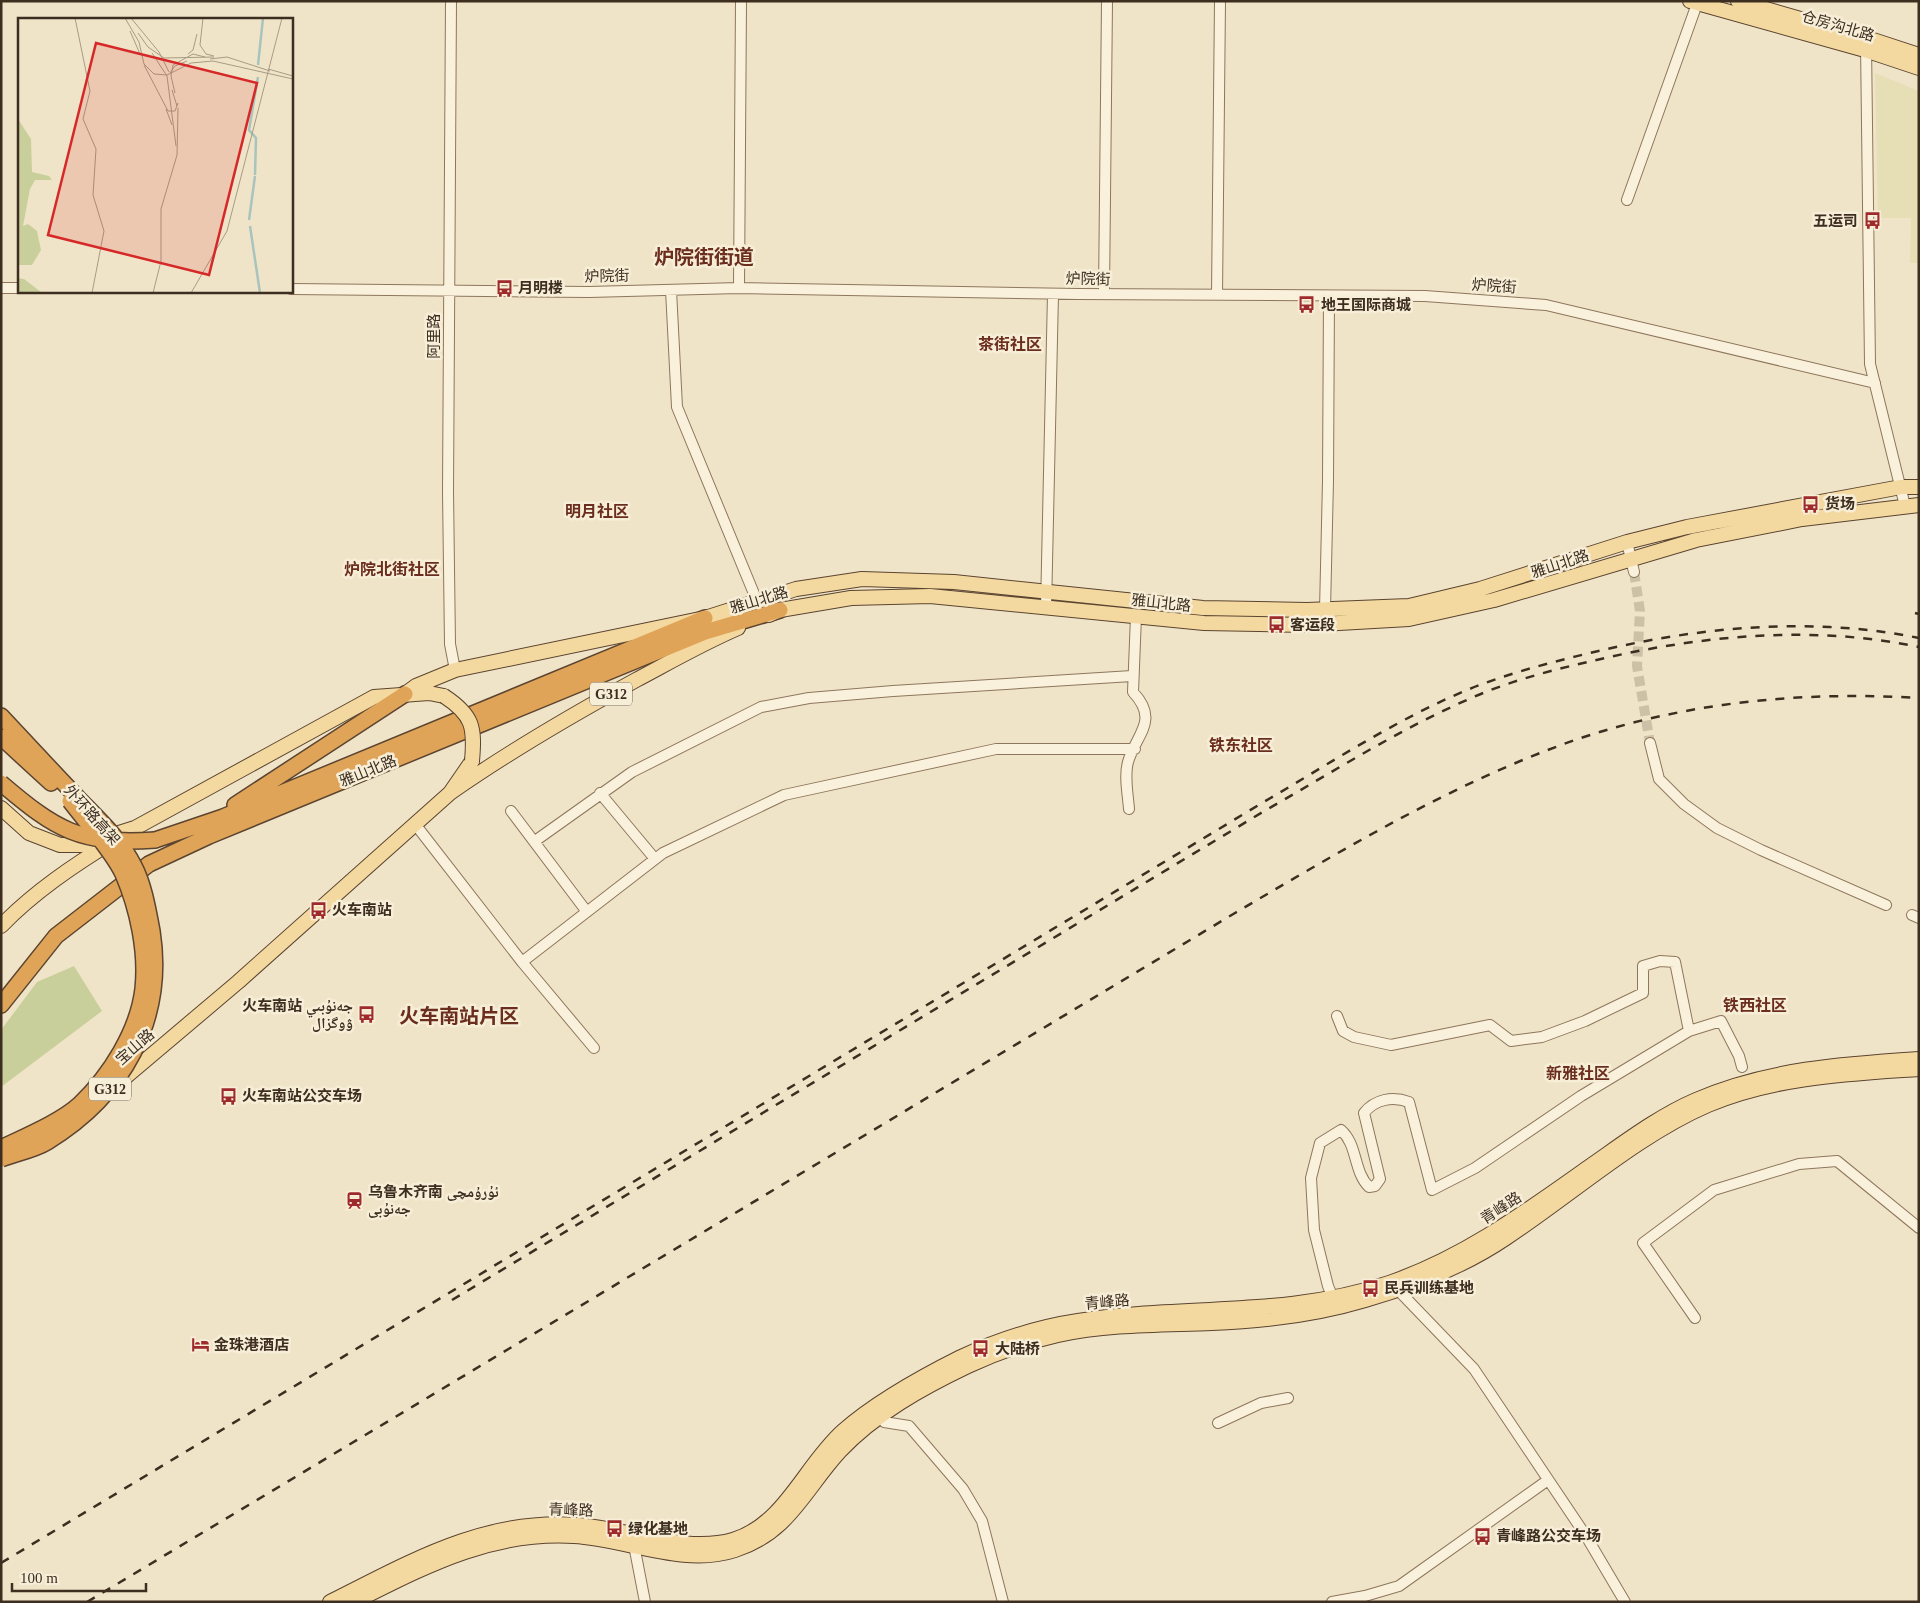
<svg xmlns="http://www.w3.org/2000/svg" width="1920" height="1603" font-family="'Times New Roman','Noto Naskh Arabic','Noto Sans SC',serif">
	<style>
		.farmland { fill: #e6deb5 }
		.green { fill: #c9cf9b }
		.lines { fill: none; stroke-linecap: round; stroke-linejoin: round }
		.minor-tunnel { stroke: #ccc0a6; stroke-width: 10; stroke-dasharray: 10 5; stroke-linecap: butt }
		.minor-casing { stroke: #8d765c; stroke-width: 12 }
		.major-casing { stroke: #5b4430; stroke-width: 16 }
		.highway-casing { stroke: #5b4430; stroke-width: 18 }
		.minor { stroke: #faf1dc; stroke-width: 10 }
		.major { stroke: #f3d9a0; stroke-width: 14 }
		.highway { stroke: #e0a458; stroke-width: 15 }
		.rail { stroke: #3d2e20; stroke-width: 2.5; stroke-dasharray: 9 9; stroke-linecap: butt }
		.major-bridge-casing { stroke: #5b4430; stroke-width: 16; stroke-linecap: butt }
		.highway-bridge-casing { stroke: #5b4430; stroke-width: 18; stroke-linecap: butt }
		.major-bridge { stroke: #f3d9a0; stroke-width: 14 }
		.highway-bridge { stroke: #e0a458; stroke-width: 15 }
		.labels { text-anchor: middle; stroke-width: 5; stroke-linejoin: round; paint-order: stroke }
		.shield { fill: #f7eed8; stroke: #756857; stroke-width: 1 }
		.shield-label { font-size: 14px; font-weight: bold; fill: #3d2e20 }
		.street-label { font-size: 15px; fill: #3d2e20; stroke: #f7eed8 }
		.poi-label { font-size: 15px; font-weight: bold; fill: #3d2e20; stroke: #f7eed8; text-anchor: start }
		.neighbourhood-label { font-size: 16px; font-weight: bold; fill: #6b2e1e; stroke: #f7eed8 }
		.district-label { font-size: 20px; font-weight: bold; fill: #6b2e1e; stroke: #f7eed8 }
		.inset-river { fill: none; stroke: #a9c4bc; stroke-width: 2.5 }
		.inset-road { fill: none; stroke: #a89b85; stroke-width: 1 }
		.view { fill: #d62828; fill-opacity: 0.15; stroke: #d62828; stroke-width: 2.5 }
		.inset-edge { fill: none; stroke: #3d2e20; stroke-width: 2.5 }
	</style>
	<rect width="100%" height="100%" fill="#f0e4c8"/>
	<path class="farmland" d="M1875,73l44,18v172h-9l1,-45h-33z"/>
	<path class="green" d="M74,966l28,45 -101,76v-57l36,-48z"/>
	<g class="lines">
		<path class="minor-tunnel" d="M1634,572l6,39 -3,55 13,77"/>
		<defs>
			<path id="minor" d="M451,1l-3,490 2,153 5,26
				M1866,44l4,320 35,142
				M1627,200l71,-199
				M1,288h18
				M739,288l2,-287
				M291,289l298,3 150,-4 339,6 347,2 121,9 329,78
				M671,290l6,117 80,194
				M1104,294l3,-293
				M1217,295l3,-294
				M1627,542l7,30
				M1046,608l7,-314
				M1325,610l3,-129 1,-185
				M1650,743l9,36 25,25 33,24 44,22 125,55
				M600,793l55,66
				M1129,809c-1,-14 -5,-33 -1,-47 8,-28 32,-41 5,-70l3,-76
				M511,811l76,101
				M415,824l107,138 72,86
				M535,841l97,-69 129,-65 48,-9 84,-7 239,-15
				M1912,915l7,3
				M522,962l141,-109 121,-58 212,-46h139
				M1337,1016l6,15 11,6 37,8 99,-20 21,16 31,-4 43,-16 58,-28v-27l17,-5 15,1 14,69 32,-10 18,35 3,11
				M1395,1284l3,6 76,79 112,167 39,66
				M1333,1298l-5,-12 -14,-56 -3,-52 9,-35 21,-13c17,15 12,41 28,57l6,-1 5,-7 -16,-66c11,-14 29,-17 45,-11l23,88 43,-22 106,-72 108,-65
				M1695,1318l-52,-75 71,-53 85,-26 38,-3 82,67
				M878,1412l6,10 25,4 54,63 19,32 21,81
				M1218,1423l43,-20 27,-5
				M634,1545l11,57
				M1332,1602l33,-6 34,-10 149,-106"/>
			<path id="major" d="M1690,1l175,49 54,18
				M1738,1l129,37 52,17
				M769,615l11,-5 71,-12 79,-2 274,27 100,2 105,-6 85,-19 202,-60 106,-21 117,-14
				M405,694l11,-8 39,-16 250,-52 91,-29 66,-10 92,3 249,26 104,2 102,-4 71,-17 147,-47 60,-15 214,-40h18
				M450,793c60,-42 122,-78 186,-113 34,-18 67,-37 102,-52
				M1,808l28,25 31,12h21l54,-17 239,-131 55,-4 15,3
				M1,926c33,-34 73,-61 114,-86
				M115,1086l123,-104 212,-189 22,-32
				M330,1602c80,-40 154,-84 247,-77 49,3 108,29 156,15 52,-16 71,-74 110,-109 34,-30 78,-54 118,-74 37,-17 77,-30 117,-36 105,-17 207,-3 311,-38 76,-26 139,-73 204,-119 33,-23 66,-48 103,-64 71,-31 147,-36 223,-41
				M354,1602c72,-36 137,-71 220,-66 52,3 110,31 161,14 55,-18 69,-60 105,-99 35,-37 82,-63 128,-85 28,-13 59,-24 90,-31 50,-11 103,-10 154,-12 52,-2 103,-8 153,-23 49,-14 98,-33 141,-62 64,-42 132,-103 202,-133 66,-28 139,-31 211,-36"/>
			<path id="highway" d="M1,716l75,80
				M1,737l50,46
				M235,805l170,-111
				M155,840l68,-23 482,-199
				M1,1005l55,-69 93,-72 60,-28 496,-204 75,-22"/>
		</defs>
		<use href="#minor" class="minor-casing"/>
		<use href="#major" class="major-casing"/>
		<use href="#highway" class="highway-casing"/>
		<use href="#minor" class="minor"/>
		<use href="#major" class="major"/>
		<use href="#highway" class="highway"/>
		<path class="rail" d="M1915,613l4,1
			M452,1300l814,-490c67,-38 132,-80 203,-111 38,-17 79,-28 119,-37 108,-26 221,-38 331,-15
			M1,1563l1261,-760c67,-39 133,-83 205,-113 39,-16 81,-27 123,-37 107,-26 220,-37 329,-15
			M87,1602l1148,-689c109,-64 220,-131 340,-173 111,-38 227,-49 344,-42"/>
		<defs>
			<path id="major-bridge" d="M444,696c29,19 31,31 28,65"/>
			<path id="highway-bridge" d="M1,783c55,47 79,62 154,57
				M1,1148c23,-11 61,-27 79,-44 30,-29 58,-73 63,-115 4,-37 -5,-80 -20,-115 -10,-22 -37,-52 -53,-73
				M1,1159c15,-6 33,-9 46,-17 76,-46 119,-122 105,-211 -4,-21 -8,-46 -18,-65 -14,-28 -37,-48 -58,-70"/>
		</defs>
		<use href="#major-bridge" class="major-bridge-casing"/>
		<use href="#highway-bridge" class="highway-bridge-casing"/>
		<use href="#major-bridge" class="major-bridge"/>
		<use href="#highway-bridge" class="highway-bridge"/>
	</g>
	<defs>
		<symbol id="bus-bare" viewBox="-9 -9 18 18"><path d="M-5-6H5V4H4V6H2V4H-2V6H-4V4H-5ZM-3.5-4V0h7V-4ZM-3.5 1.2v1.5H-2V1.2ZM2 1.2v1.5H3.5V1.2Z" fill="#9e2a2b" stroke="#f7eed8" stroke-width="2.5" paint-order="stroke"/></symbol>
		<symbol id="station-bare" viewBox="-9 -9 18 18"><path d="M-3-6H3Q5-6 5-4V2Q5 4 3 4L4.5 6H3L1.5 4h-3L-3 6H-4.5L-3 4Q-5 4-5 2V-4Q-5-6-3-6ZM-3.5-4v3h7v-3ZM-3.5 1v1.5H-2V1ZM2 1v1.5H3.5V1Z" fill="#9e2a2b" stroke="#f7eed8" stroke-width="2.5" paint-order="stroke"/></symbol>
		<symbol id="hotel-bare" viewBox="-9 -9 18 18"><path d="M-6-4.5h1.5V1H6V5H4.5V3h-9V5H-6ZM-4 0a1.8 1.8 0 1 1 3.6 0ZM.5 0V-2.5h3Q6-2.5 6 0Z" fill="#9e2a2b" stroke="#f7eed8" stroke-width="2.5" paint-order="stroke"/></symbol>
	</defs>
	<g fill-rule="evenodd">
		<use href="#bus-bare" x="1860" y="208" width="25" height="25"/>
		<use href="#bus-bare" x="492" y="276" width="25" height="25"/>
		<use href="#bus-bare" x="1294" y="292" width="25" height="25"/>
		<use href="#bus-bare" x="1798" y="492" width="25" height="25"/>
		<use href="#bus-bare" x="1264" y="612" width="25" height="25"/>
		<use href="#bus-bare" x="306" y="898" width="25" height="25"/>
		<use href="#bus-bare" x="354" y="1002" width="25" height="25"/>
		<use href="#bus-bare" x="216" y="1084" width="25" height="25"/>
		<use href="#station-bare" x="342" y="1188" width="25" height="25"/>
		<use href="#bus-bare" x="1358" y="1276" width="25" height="25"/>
		<use href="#hotel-bare" x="188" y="1332" width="25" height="25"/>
		<use href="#bus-bare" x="968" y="1336" width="25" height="25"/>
		<use href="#bus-bare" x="602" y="1516" width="25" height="25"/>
		<use href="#bus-bare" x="1470" y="1524" width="25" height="25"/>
	</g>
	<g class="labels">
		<g class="shield">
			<rect x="590" y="682.5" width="42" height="23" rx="4"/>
			<rect x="89" y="1077.5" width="42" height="23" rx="4"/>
		</g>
		<g class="shield-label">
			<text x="611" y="699">G312</text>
			<text x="110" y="1094">G312</text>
		</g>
		<g class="street-label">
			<text transform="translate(1838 26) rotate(16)" y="5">仓房沟北路</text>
			<text transform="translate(607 276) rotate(-1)" y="5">炉院街</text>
			<text transform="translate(1088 279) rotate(1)" y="5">炉院街</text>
			<text transform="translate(1494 286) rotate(4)" y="5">炉院街</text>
			<text transform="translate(434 336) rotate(-90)" y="5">阿里路</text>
			<text transform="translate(1560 564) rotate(-18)" y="5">雅山北路</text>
			<text transform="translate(759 600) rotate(-17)" y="5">雅山北路</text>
			<text transform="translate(1161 603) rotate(6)" y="5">雅山北路</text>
			<text transform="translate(368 771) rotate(-22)" y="5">雅山北路</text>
			<text transform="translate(92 815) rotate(48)" y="5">外环路高架</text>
			<text transform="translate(135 1047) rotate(-41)" y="5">宝山路</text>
			<text transform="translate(1501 1208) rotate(-33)" y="5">青峰路</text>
			<text transform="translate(1107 1302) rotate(-5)" y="5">青峰路</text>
			<text transform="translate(571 1510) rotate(2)" y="5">青峰路</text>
		</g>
		<g class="poi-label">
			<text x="1858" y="226" text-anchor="end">五运司</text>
			<text x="518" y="293">月明楼</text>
			<text x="1321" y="310">地王国际商城</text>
			<text x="1825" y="509">货场</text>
			<text x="1290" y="630">客运段</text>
			<text x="332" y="915">火车南站</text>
			<text x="353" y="1011" text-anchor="end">火车南站 جەنۇبىي<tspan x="353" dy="17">ۋوگزال</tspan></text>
			<text x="242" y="1101">火车南站公交车场</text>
			<text x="368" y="1197">乌鲁木齐南 ئۇرۇمچى<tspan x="368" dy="17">جەنۇبى</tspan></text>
			<text x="1384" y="1293">民兵训练基地</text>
			<text x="214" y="1350">金珠港酒店</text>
			<text x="995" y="1354">大陆桥</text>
			<text x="628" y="1534">绿化基地</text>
			<text x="1496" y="1541">青峰路公交车场</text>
		</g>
		<g class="neighbourhood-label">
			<text x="1010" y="350">茶街社区</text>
			<text x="597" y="517">明月社区</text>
			<text x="392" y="575">炉院北街社区</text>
			<text x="1241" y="751">铁东社区</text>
			<text x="1755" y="1011">铁西社区</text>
			<text x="1578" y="1079">新雅社区</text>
		</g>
		<g class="district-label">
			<text x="704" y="264">炉院街街道</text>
			<text x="459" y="1023">火车南站片区</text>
		</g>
	</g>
	<g transform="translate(18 18)">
		<rect width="275" height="275" fill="#f0e4c8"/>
		<path d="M0,101l13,20 1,33 17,4 3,4h-17l-5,9 -7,37 5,-2 9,7 4,19 -9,15h-14zM0,260l6,1 17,13 -23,1z" fill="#c9cf9b"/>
		<path class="inset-river" d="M240,47l5,-47M237,157l1,-37 -7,-8 9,-53M231,202l6,-44M232,208l10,67"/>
		<path class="inset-road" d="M57,0l15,73 -7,28 13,30 -3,46 11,36 -12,62M107,0l14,24 5,22 10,10 13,1 24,-12 22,-2 80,18M113,0l28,34 10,20M185,0l-3,27 6,9 8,2M112,13l10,23M120,15l10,14 16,11 50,-1M134,35l15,23 9,70M170,36l5,-4 4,-16M192,41l17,-2 43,14M126,47l24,46h7l3,-8M250,51l25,7M152,55l5,-7 12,-5M154,72l5,16M157,75l-4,-17 2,-11 20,-11 12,3M148,91l6,16M135,275l8,-32v-52l16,-54 1,-47M173,275l36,-62 55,-213"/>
		<path class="view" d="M78,25l161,40 -48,192 -161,-40z"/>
		<rect width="275" height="275" class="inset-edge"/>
	</g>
	<rect width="1920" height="1603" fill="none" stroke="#3d2e20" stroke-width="5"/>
	<path d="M12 1583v8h134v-8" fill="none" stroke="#3d2e20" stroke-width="2.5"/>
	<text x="20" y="1583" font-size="15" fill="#3d2e20" stroke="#f7eed8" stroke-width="4" paint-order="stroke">100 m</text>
</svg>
